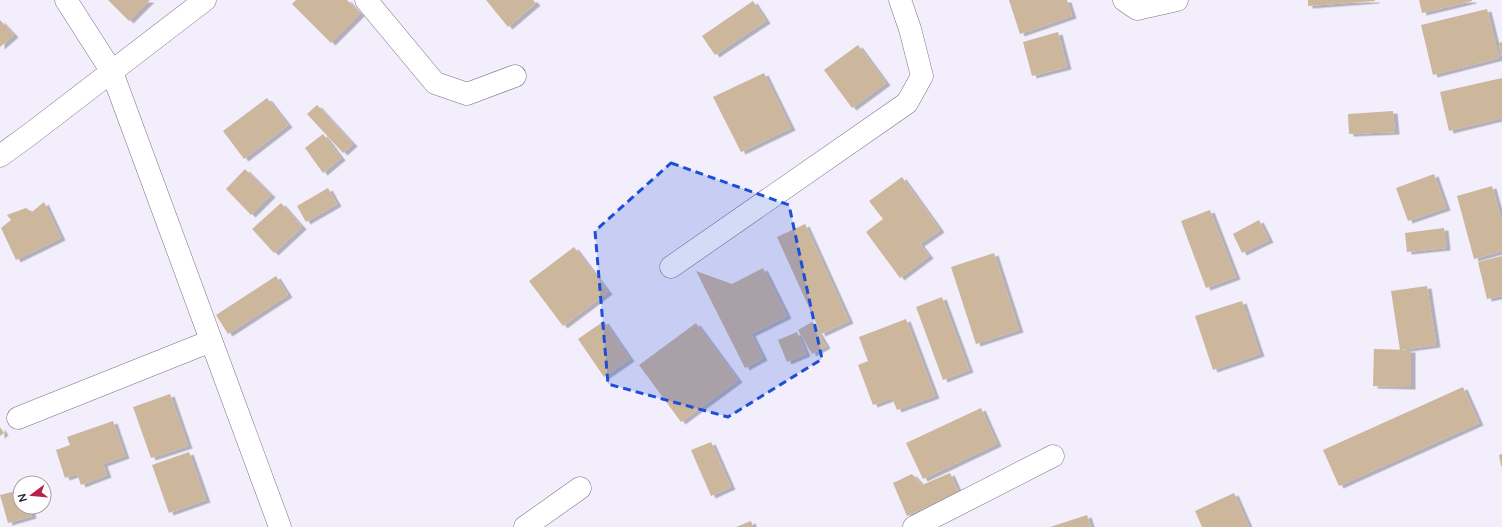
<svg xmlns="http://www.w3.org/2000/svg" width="1502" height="527" font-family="Manrope,sans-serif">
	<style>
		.building { fill: #ccb69c; filter: url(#shadow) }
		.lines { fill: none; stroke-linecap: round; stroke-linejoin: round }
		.street-casing { stroke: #7a6f8a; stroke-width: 23 }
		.street { stroke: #fff; stroke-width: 22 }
		.marked { fill: #1d4ed8; fill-opacity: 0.2; stroke: #1d4ed8; stroke-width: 3; stroke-dasharray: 8 5; stroke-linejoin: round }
	</style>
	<defs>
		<filter id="shadow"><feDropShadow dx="4.5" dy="2.5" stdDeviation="0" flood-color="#0004"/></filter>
	</defs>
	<rect width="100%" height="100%" fill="#f3eefb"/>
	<path class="building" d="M108,0h42l-21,21z
		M296,0h51l13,14 -29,29 -39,-39z
		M486,0h47l3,3 -28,24z
		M1009,0h58l5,16 -52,18z
		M1308,0h67v1l-67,5z
		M1419,0h53v1l-50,12z
		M753,1l13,20 -51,34 -13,-19z
		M1487,9l12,49 -66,17 -12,-50z
		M0,20l14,15 -14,12z
		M1058,32l9,35 -35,9 -9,-34z
		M1502,42v13l-1,1 -2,-13z
		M858,45l28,38 -34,25 -28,-38z
		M764,73l27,55 -50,24 -28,-55z
		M1502,78v40l-53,13 -9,-39z
		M267,98l21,27 -44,34 -21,-28z
		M317,105l36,39 -10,9 -36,-39z
		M1393,111l2,21 -46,2 -1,-20z
		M323,134l18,24 -18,15 -18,-25z
		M245,169l26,26 -20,20 -25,-26z
		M1434,174l12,34 -38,13 -12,-33z
		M902,177l38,53 -20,14 9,12 -29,22 -34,-46 17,-13 -14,-18z
		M1492,186l10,37v28l-28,8 -17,-63z
		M328,188l9,16 -31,18 -9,-16z
		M44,202l17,36 -45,22 -15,-32 10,-8 -4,-5 19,-7 6,4z
		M281,203l21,24 -28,26 -22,-24z
		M1210,210l26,67 -30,11 -25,-67z
		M1259,220l10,20 -27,13 -9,-19z
		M805,224l44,97 -28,13 -44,-97z
		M1444,228l2,20 -39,4 -2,-19z
		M574,247l34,45 -45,34 -34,-45z
		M994,253l25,77 -43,14 -25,-77z
		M1502,256v40l-15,3 -9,-37z
		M763,268l24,48 -36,18 12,24 -18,10 -49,-97 36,13z
		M276,276l12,19 -60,39 -12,-19z
		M1427,286l9,59 -36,5 -9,-59z
		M942,297l27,73 -26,10 -27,-73z
		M1242,301l18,53 -47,16 -18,-54z
		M906,319l29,77 -38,14 -5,-12 -19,7 -15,-40 10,-4 -9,-24z
		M604,321l26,38 -26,18 -26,-38z
		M812,322l14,24 -14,8 -14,-24z
		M696,323l42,57 -57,42 -42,-57z
		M797,332l9,22 -19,8 -9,-22z
		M1374,349l37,1v37l-38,-1z
		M1463,387l16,36 -140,63 -16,-36z
		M170,394l18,52 -37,12 -18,-51z
		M981,408l16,36 -74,35 -17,-36z
		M113,421l12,35 -22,8 4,11 -26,10 -4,-11 -12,4 -9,-28 14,-5 -3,-8z
		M0,427l4,6 -4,3z
		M711,442l20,45 -20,9 -20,-46z
		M189,452l17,48 -37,13 -17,-48z
		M1502,454v12h-1l-2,-11z
		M950,473l9,20 -52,23 -14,-33 19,-9 10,11z
		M20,490v17h10l2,9 -24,7 -8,-28z
		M1234,493l15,34h-47l-7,-16z
		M1087,515l4,12h-41z
		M751,521l2,6h-17z"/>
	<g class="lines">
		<defs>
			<path id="street" d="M66,0l46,72 168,455
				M366,0l69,83 32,11 48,-18
				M1124,0l13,9 40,-9
				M0,156l29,-21 176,-135
				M671,267l236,-164 15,-27 -12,-47 -10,-29
				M18,418l193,-77
				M525,527l55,-39
				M914,527l139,-71"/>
		</defs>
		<use href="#street" class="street-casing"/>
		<use href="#street" class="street"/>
	</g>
	<path class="marked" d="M671,163l118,42 33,154 -94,58 -120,-33 -13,-153z"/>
	<g transform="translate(32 495) rotate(254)"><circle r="19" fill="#fefefe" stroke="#a5a3a8"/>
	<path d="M0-3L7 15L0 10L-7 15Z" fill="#b3224b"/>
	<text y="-6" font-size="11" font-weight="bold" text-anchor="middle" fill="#201b26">N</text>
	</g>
</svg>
